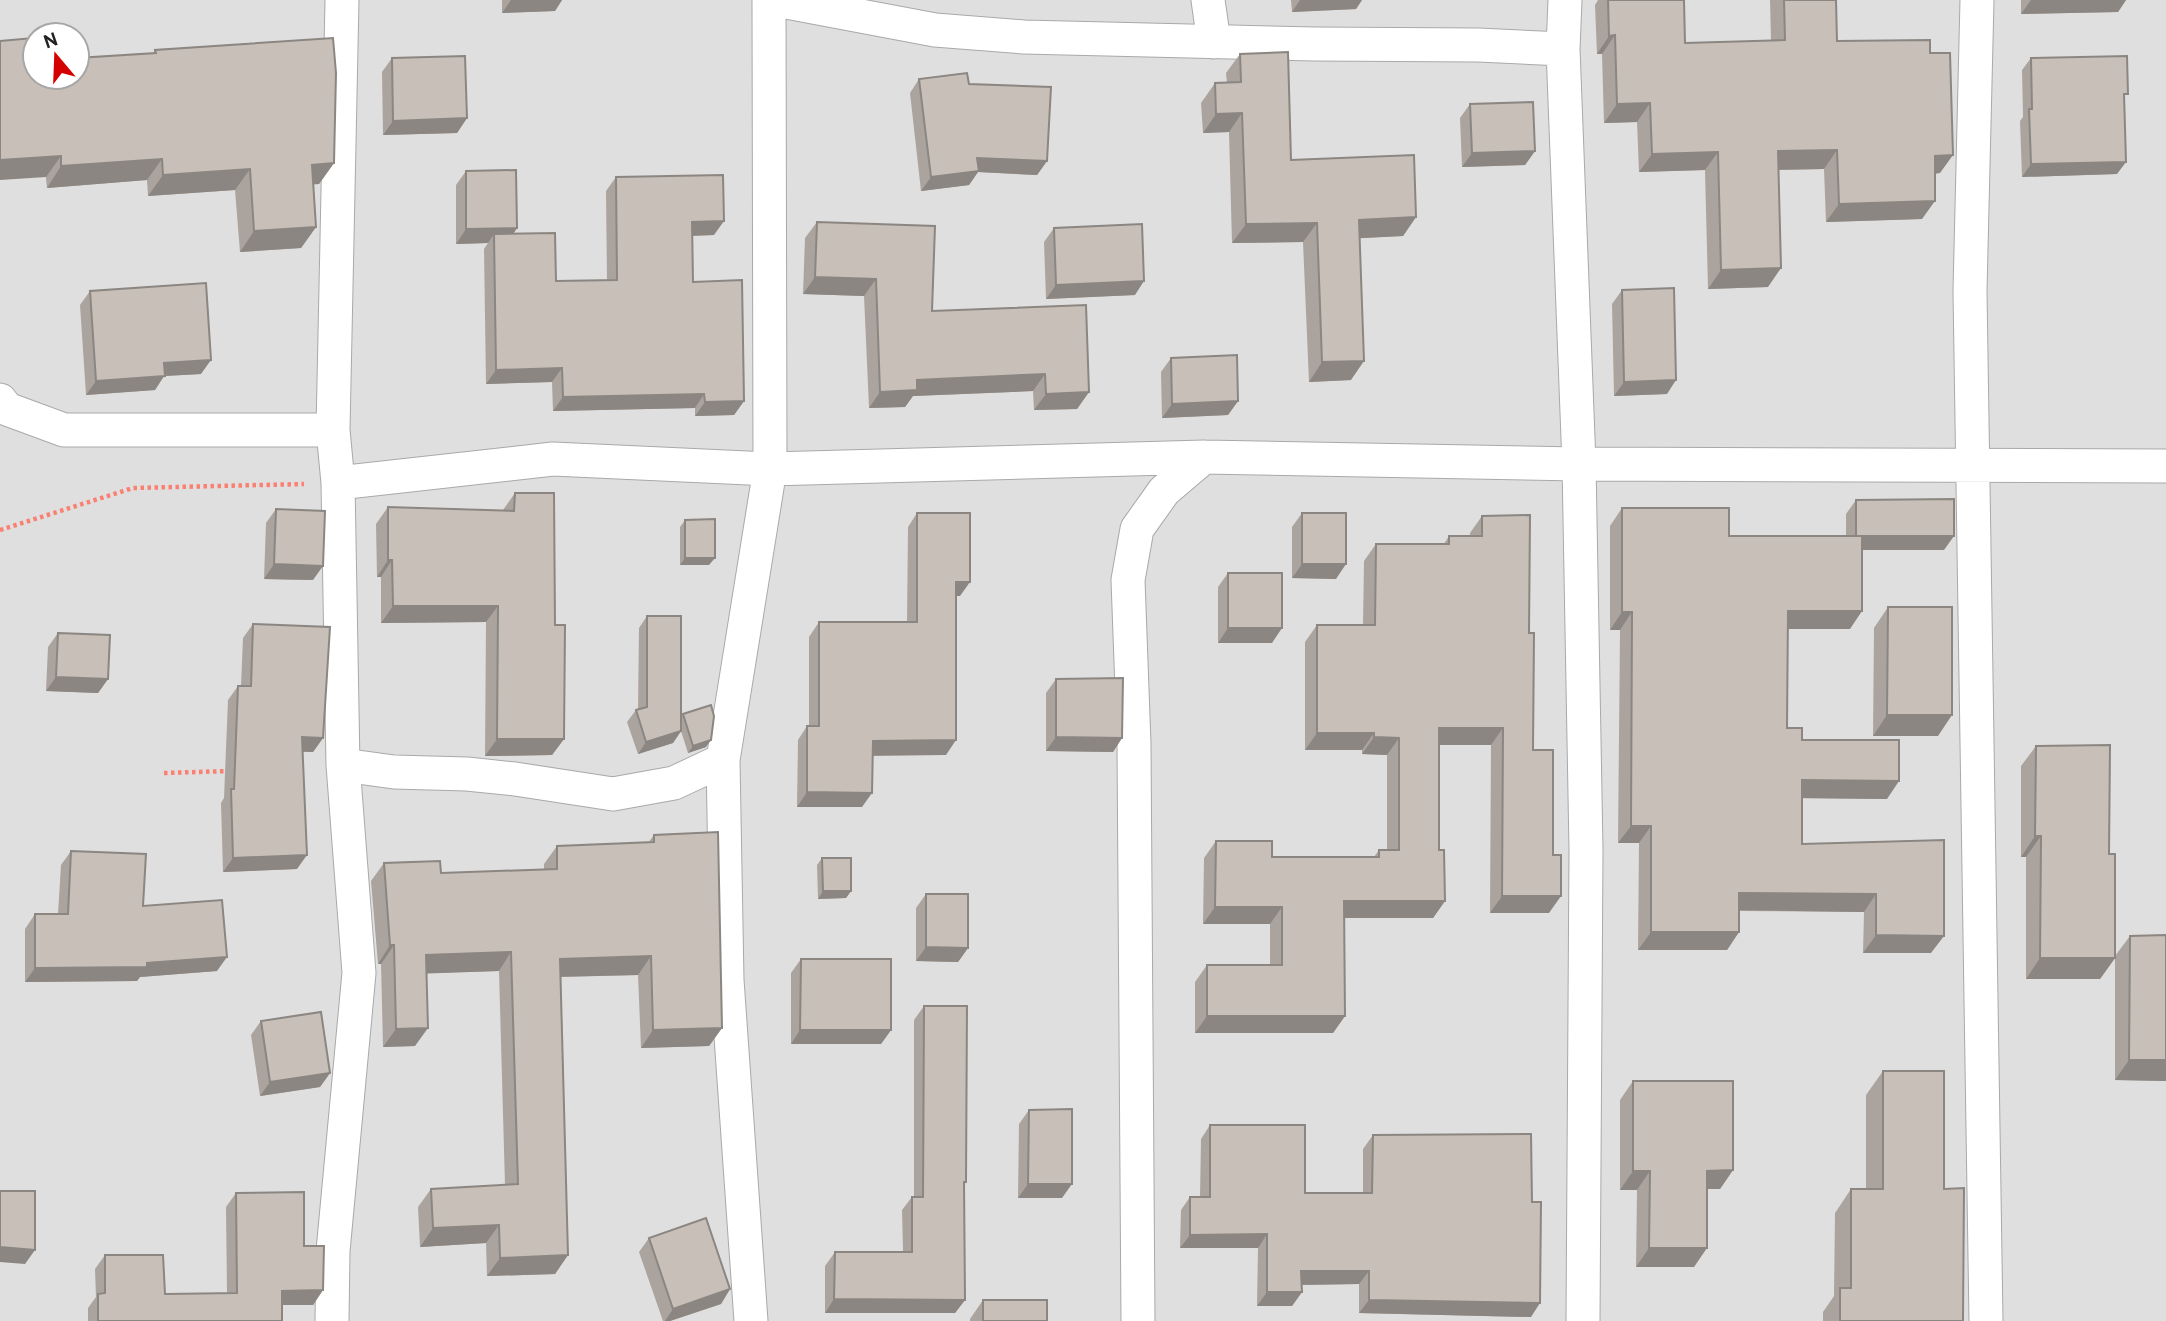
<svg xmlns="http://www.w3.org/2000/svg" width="2166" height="1321" font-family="Overpass,sans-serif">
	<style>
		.residential { fill: #e0dfdf; fill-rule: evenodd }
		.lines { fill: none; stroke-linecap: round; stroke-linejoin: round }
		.street-casing { stroke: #a9a9a9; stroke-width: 35 }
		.path { stroke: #fa8072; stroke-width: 4.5; stroke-dasharray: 3.5 3.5; stroke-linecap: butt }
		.street { stroke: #fff; stroke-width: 33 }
		.wall { fill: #aba49e }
		.shaded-wall { fill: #8b8681 }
		.building { fill: #c7bfb8; stroke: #8b8681; stroke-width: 2 }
	</style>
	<rect width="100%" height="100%" fill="#f2efe9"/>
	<path class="residential" d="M0,0h2166v1321h-2166zM35,35h42v42h-42z"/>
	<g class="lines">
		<defs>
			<path id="street" d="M776,0l159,30 89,7 291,7 163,1 85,4 16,415 7,386 -3,471
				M1208,0l6,42
				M1977,0l-7,291 16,1030
				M1563,49l2,-49
				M0,400l7,9 57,21h269
				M338,483l215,-24 217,10 434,-12 375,7 587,2
				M343,765l51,7 73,2 48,5 98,15 61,-11 49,-23
				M332,1321l1,-70 26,-278 -16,-208 -5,-282 -5,-53 9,-430
				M751,1321l-24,-341 -4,-220 47,-291 -1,-469
				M1138,1321l-4,-577 -6,-164 9,-51 27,-38 40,-34"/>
		</defs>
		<use href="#street" class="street-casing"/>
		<path class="path" d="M0,530l133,-42 171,-4
			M164,773l66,-2"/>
		<use href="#street" class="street"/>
	</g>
	<path class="wall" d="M502,0h60l-7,11 -53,2z
		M1291,0h71l-6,9 -64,3z
		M1598,0h86l1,43 86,-2 -1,-41h66l1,41 93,12 10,120 -5,1 -13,45 -96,3 -2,-53 -46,1 -10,117 -60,2 -3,-119 -66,2 -2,-50 -33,1 -2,-69h-5l-2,-49z
		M2021,0h105l-8,12 -97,2z
		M155,50l179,113 -15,21h-6l3,43 -15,21 -61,4 -5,-62 -87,6 -1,-16 -100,8 -13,-127 119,-8z
		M1240,54l51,106 125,57 -13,19 -44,2 -8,142 -42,2 -6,-140 -71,1 -3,-111 -26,1 -2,-30 14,-20h12l-1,-10z
		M392,58l75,60 -10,15 -74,2 -1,-63z
		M2031,58l93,41 -7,75 -95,3 -2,-56 3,-4 -1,-47z
		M919,79l50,5 78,77 -10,14 -59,-3 -9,13 -48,6 -11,-98z
		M1470,104l65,47 -10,14 -63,2 -2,-49z
		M466,171l51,57 -4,6 43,47 51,-1 -1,-89 10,-14 98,58 -22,1 1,46 51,119 -10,14 -39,1v-8l-142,3 -1,-29 -66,2 -2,-135 4,-6 -32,1v-59z
		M817,222l115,89 157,81 -12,17 -43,1 -1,-19 -120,5 -8,11 -36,1 -5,-112 -61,-2 2,-56z
		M1054,228l81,67 -89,4 -2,-57z
		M1622,290l45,104 -53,2 -2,-92z
		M90,291l111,83 -37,2 -9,14 -69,5 -6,-90z
		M1171,358l67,43 -10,14 -66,3 -1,-46z
		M515,493l40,132 9,114 -12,16 -67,1 1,-134 -105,1v-46h-4l-1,-53 12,-17 115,3z
		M1856,500l88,50h-82l-12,79h-62l-1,99 15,12 85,59 -85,-1v46l142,-4 -13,113h-68l1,-41 -125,-1v21l-12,18h-89l1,-107h-21l2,-213h-10v-104l12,-18 107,28h117v-22z
		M276,509l37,71 -49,-1 2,-56z
		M917,513l43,83h-4l-10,159h-74l-10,52h-65l1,-67 9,-14h2v-89l10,-15h88l1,-95z
		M1302,513l34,66 -44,-1v-51z
		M1482,516l47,117 4,117 16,163h-59l1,-168h-52v105l6,51 -12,17h-89l1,98 -12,17h-138v-51l12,-17h63v-41h-67l1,-66 12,-17 56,16h102l5,-7h8v-95l-25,-1v-4h-57v-108l12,-17h46l1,-64 12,-17h68l5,-8h21v-3z
		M685,520l24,45h-29v-38z
		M1228,573l44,70h-54v-56z
		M1888,607l50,129h-65l1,-108z
		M647,616l34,101 2,-3 23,33 -18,6 -7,-22 -8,12 -35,11 -11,-32 9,-12h2l1,-82z
		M253,624l70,114 -10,14h-10l-6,117 -74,3 -2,-69 3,-5 4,-98 10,-14h3l2,-48z
		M58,633l50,46 -10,14 -52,-2 2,-44z
		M1056,679l66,59 -9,14 -67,-1v-58z
		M2036,746l73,108 6,104 -15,21h-74v-122h-5v-91z
		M654,835l68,193 -13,18 -68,2 -3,-73 -77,2 7,278 -13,19 -68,2 -1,-33 -66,4 -2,-40 13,-18 74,-4 -6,-214 -72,2 -12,73 -32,1 -2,-83h-3l-7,-83 13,-18 57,10 103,-3v-6l13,-18 91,-3z
		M71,851l72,55 74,65 -77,6 -3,4 -112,1v-53l10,-15h23l3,-49z
		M822,858l29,33 -5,7 -28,1 -1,-34z
		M926,894l42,54 -10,14 -42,-1v-53z
		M2130,936l36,145 -51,-1v-124z
		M801,959l90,71 -10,14h-90v-71z
		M924,1006l42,176 -2,3 1,115 -10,13h-130v-47l10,-14h68l-1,-42 10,-13h2v-177z
		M261,1021l69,52 -10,14 -60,9 -9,-61z
		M1883,1071l61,118 19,132h-140v-9l11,-16 1,-83 16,-24h15v-94z
		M1633,1081l100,89 -13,19h-13l-13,78h-58l1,-77h-17v-90z
		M1029,1110l33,88h-44l1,-74z
		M1210,1125l95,68h58v-44l10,-14 158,182 -172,-4v-29l-57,1v7l-10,14h-35l1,-58h-78l1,-38 9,-13h10l1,-58z
		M236,1193l68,53 19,44 -10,15h-31v16h-194v-13l8,-11 -1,-28 10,-14 60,39 62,-1 -1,-86z
		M649,1238l81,51 -9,15 -51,17h-7l-24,-69z
		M983,1300l64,21h-77v-2z"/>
	<path class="shaded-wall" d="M511,0h51l-7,11 -53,2z
		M1300,0h62l-6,9 -64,3z
		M2031,0h95l-8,12 -97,2z
		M1615,35l-13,19h-5l12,-18z
		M1650,103l-13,19 -33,1 13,-19z
		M1242,113l-13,19 -26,1 13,-19z
		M467,118l-10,15 -74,2 10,-14z
		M1837,150l-13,19 -59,1 13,-19z
		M1535,151l-10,14 -63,2 10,-14z
		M1718,152l-13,18 -66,2 13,-18z
		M1953,155l-13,18 -18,1 13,-18z
		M61,156l-15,21 -46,3v-20z
		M977,158l70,3 -10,14 -59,-3 -9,13 -48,6 10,-14z
		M162,159l-15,21 -100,8 14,-22z
		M2126,162l-9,12 -95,3 9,-13z
		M334,163l-15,21 -22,2 15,-21z
		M250,169l-15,21 -87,6 15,-21z
		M1935,201l-13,18 -96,3 13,-18z
		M1416,217l-13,19 -58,3 14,-19z
		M724,221l-10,14 -32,1 10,-14z
		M1317,223l-14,19 -71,1 14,-19z
		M316,227l-15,21 -61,4 14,-21z
		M517,228l-10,15 -13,-9 -6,9 -32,1 10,-15z
		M1781,268l-13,19 -60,2 13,-19z
		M815,277l61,2 -12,17 -61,-2z
		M1144,281l-9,14 -89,4 10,-14z
		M211,360l-10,14 -37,2 -9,14 -69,5 10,-14 68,-18z
		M1364,361l-13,19 -42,2 13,-20z
		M562,368l-10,14 -66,2 10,-14z
		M1045,374l-12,17 -120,5 -8,11 -36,1 11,-16 37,-12z
		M1676,380l-9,14 -53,2 10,-14z
		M1089,392l-12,17 -43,1 12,-16z
		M704,394l-9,14 -142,3 10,-14z
		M744,401l-10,14 -39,1 10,-14z
		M1238,401l-10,14 -66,3 10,-14z
		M1856,536h98l-10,14h-98z
		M685,558h30l-6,7h-29z
		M388,560h4l-11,17h-4z
		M274,564l49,2 -10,14 -49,-1z
		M1302,564h44l-10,15 -44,-1z
		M956,582h14l-10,14h-14z
		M393,606h105l-12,16 -105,1z
		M1788,611h74l-12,18h-74z
		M1622,612h10l-12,18h-10z
		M1228,628h54l-10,15h-54z
		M56,677l52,2 -10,14 -52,-2z
		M1887,715h65l-14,21h-65z
		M1439,728h64l-12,17h-64z
		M681,731l-8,12 -35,11 8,-12z
		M1317,733h57l-12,17h-57z
		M302,737l21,1 -10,14 -21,-1z
		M1056,737l66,1 -9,14 -67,-1z
		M1374,737l25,1 -12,17 -25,-1z
		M497,739h67l-12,16 -67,1z
		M711,740l-5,7 -18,6 5,-7z
		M956,740l-10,15 -83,1 10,-15z
		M1802,780l97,1 -12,18 -98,-1z
		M807,792l65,1 -10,14h-65z
		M1631,826h20l-12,17h-21z
		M2035,836h6l-15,21h-5z
		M307,855l-10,14 -74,3 10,-14z
		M823,891h28l-5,7 -28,1z
		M1739,893l137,1 -12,18 -137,-2z
		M1502,896h59l-12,17h-59z
		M1344,901h101l-12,17h-101z
		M1215,907h67l-12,17h-67z
		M1651,932h88l-12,18h-89z
		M1876,935l68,1 -13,17h-68z
		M390,945h4l-13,19h-3z
		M926,947l42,1 -10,14 -42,-1z
		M511,952l-12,19 -86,3 13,-19z
		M651,956l-13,19 -90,2 12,-18z
		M227,957l-10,14 -77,6 -3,4 -112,1 10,-14 112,-5z
		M2040,958h75l-15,21h-74z
		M1207,1016h138l-12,17h-138z
		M428,1028l-13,18 -32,1 13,-18z
		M722,1028l-13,18 -68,2 12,-18z
		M800,1030h91l-10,14h-90z
		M2129,1060h37v21l-51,-1z
		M330,1073l-10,14 -60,9 10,-14z
		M1733,1170l-13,19h-26l13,-18z
		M1633,1171h17l-13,19h-17z
		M1028,1184h44l-10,14h-44z
		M499,1225l-13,18 -66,4 13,-19z
		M1267,1234l-9,14h-78l10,-13z
		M0,1247l35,3 -10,14 -25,-2z
		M1649,1248h58l-13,19h-58z
		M568,1255l-13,19 -68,2 13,-18z
		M1301,1271h68l-10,13 -67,1z
		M730,1289l-9,15 -51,17h-5l8,-12z
		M323,1290l-10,15h-41l10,-14z
		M1267,1292h35l-10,14h-35z
		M834,1299l131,1 -10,13h-130z
		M1369,1300l171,3 -9,14 -172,-4z"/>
	<path class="building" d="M1608,0h76l1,43 100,-3 -1,-40h52l1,41 93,-1v13h20l3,102 -18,1v45l-96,3 -2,-54 -59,1 3,117 -60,2 -3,-118 -66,2 -2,-51 -33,1 -2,-69 -6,1z
		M33,38l2,39h42v-19l79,-5 -1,-3 178,-12 3,35 -2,90 -22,2 4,62 -62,4 -4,-62 -87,6 -1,-16 -101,7v-10l-61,4v-119z
		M1288,52l3,108 123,-5 2,62 -57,3 5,141 -42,1 -5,-139 -71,1 -4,-111 -26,1 -1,-31 26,-1 -1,-28z
		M465,56l2,62 -74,3 -1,-63z
		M2127,56l1,38h-4l2,68 -95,2 -2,-55h3l-1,-51z
		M967,73l2,11 82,3 -4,74 -70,-3 2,13 -48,6 -12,-98z
		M1533,102l2,49 -63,2 -2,-49z
		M516,170l1,58 -51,1v-58z
		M723,175l1,46 -32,1 1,60 49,-2 2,121 -39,1 -1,-8 -141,3 -1,-29 -66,2 -2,-136 61,-1 1,48 61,-1 -1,-103z
		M817,222l118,4 -3,85 154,-6 3,87 -43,2 -1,-20 -128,6v10l-37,2 -4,-113 -61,-2z
		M1142,224l2,57 -88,4 -2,-57z
		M206,283l5,77 -47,3 1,13 -69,5 -6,-90z
		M1674,288l2,92 -52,2 -2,-92z
		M1237,355l1,46 -66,3 -1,-46z
		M515,493h39l1,132h10l-1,114h-67l1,-133h-105l-1,-46h-4v-53l126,4z
		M1954,499v37h-98v-36z
		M1622,508h107v28h133v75h-74l-1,117h15v12h97v41l-97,-1v64l142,-4v96l-68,-1v-41l-137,-1v39h-88v-106h-20l1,-214h-10z
		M276,509l49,2 -2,55 -49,-2z
		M917,513h53v69h-14v158l-83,1 -1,52 -65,-1v-66h12v-104h98z
		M1302,513h44v51h-44z
		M1530,515l-1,118h5l-1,117h20v105h8v41h-59l1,-168h-64v122h5l1,51h-101l1,115h-138v-51h75v-58h-67l1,-66h56v16h107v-7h20v-112l-25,-1v-4h-57v-108h58l1,-81h73v-8h33v-20z
		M715,519v39h-30v-38z
		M1228,573h54v55h-54z
		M1888,607h64v108h-65z
		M647,616h34v115l-35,11 -10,-32 11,-3z
		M253,624l77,3 -7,111 -21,-1 5,118 -74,3 -2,-69h3l4,-103h13z
		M58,633l52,2 -2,44 -52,-2z
		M1123,678l-1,60 -66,-1v-58z
		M711,705l3,11 -3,24 -18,6 -10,-32z
		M2110,745l-1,109h6v104h-75l1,-122h-6l1,-90z
		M718,832l4,196 -69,2 -2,-74 -91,3 8,296 -68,3 -1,-33 -66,3 -2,-39 87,-5 -7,-232 -85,3 2,73 -32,1 -2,-84h-4l-6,-82 56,-2 1,12 116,-4v-23l97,-4v-7z
		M71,851l75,3 -3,52 79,-6 5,57 -80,6v4l-112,1v-54h33z
		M822,858h29v33h-28z
		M926,894h42v54l-42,-1z
		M2166,935v125h-37l1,-124z
		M801,959h90v71h-91z
		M924,1006h43l-1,176h-2l1,118 -131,-1 1,-47h77v-55h11z
		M321,1012l9,61 -60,9 -9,-61z
		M1883,1071h61v118l20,-1 -1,133h-123v-33h11v-99h32z
		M1633,1081h100v89l-26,1v77h-58l1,-77h-17z
		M1072,1109v75h-44l1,-74z
		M1210,1125h95v68h67l1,-58 158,-1 1,68h9l-1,101 -171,-3v-29h-68l1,21h-35v-58l-77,1v-38h20z
		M0,1191h35v59l-35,-3z
		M304,1192v54h20l-1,44 -41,1v30h-184v-27l7,-1v-38h58l2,39 72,-1 -1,-100z
		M706,1218l24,71 -57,20 -24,-71z
		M983,1300h64v21h-64z"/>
	<g transform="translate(56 56) rotate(341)"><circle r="33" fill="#ffffff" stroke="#a7a7a7" stroke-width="2"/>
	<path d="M0-5L12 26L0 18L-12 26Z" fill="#d40000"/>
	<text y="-10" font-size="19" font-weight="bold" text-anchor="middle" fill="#222222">N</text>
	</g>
</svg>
